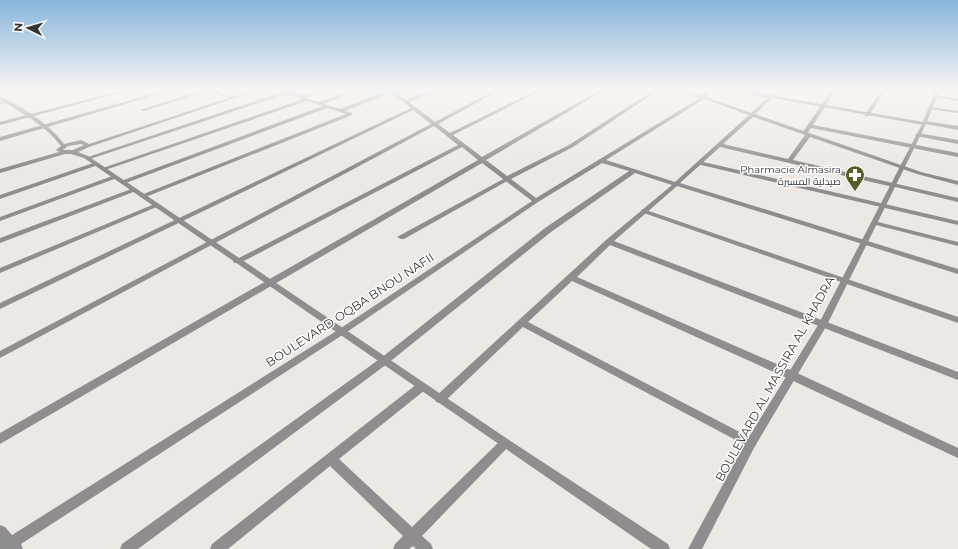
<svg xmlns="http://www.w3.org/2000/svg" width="958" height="549" font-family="Montserrat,Cairo,sans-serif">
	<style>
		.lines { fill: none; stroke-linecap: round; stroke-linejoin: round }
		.service { fill: #908d8e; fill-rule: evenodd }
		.minor { fill: #908d8e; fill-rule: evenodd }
		.tertiary { fill: #908d8e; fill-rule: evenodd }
		.labels { text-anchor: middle; stroke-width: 3; stroke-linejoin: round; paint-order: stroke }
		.far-poi-label { font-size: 10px; fill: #373534; stroke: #fff; text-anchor: end }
		.street-label { font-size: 12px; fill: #373534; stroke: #fff }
	</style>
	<rect width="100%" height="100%" fill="#eee8e5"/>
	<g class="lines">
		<path class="service" d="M832,90h4l-23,35 145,28v4l-147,-29 -4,6h-4l-1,-1z
			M881,90h4l-16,26h-4v-1z
			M936,95l22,4v2l-24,-4v-1z
			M931,107l27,4v2l-29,-4v-2z
			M918,133l40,7v4l-42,-8 -1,-1z
			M699,161l259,60v4l-261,-61v-2z
			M507,177l2,1v2l-105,59h-3l-4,-2z
			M893,183l65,15v4l-67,-16v-2z
			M643,209l315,108v6l-317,-111v-2z
			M874,221l84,21v4l-86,-22 -1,-1 1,-1z"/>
		<path class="minor" d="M124,90h7l-131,35v-3z
			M166,90h7l-173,51v-4z
			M203,90h10l22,8 -4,1 -23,-8 -64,20 -4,-1z
			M278,90l11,1 13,5 16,-6h6l-18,8 13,4 33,-12h6l-34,14 16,5 48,-19h8l-2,1 12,9 28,-10h6l-31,12 26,20 60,-32h5l-62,34 12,9 87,-43h5l-89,45 29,22 118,-67h5l-119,70 21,16 62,-31 85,-55h5l-86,57 -62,32 25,19 164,-100 -21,-8h6l17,6 6,-6h4l-6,7 45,16 17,-15 -37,-8h10l30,5 5,-5h5l-6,6 148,26 2,-1 33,5v4l-32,-6 -2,1 -152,-27 -17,16 166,58 37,9v4l-41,-11 -107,-37 -17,23 100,23 3,2 -3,2 -173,-40 -40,36 278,86v5l-281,-88 -63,55 344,131v8l-348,-135 -33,32 218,95 163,76v10l-171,-80 -215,-97 -44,41 227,118 2,3 -2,3 -4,2 -4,-2 -224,-119 -79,75 -4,1 -4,-1 -1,-3 1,-3 170,-156 66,-55 -37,-12 -84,59 -164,132 -249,185h-18l2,-5 259,-186 164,-130 84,-57 -27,-8 -64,39 -194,132 -323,210 2,5h-23v-24l5,2 7,8 326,-205 194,-129 -50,-38 -482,281v-11l478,-273 -16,-13 -222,116h-6l-1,-2 225,-116 -24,-19 -434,232v-7l431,-227 -18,-14 -413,199v-6l411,-195 -20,-15 -46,18 7,2v2l-209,83 -2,-1v-2l205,-81 -19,-6 -204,76 -2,-1v-2l202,-75 -16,-5 -202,69 -2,1 -3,-2 203,-70 -17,-5 -196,65 -5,-1 197,-66zM704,99l45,16 -74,67 -69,-22zM753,117l52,18 -17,24 -65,-15z
			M6,101l2,1v1l-8,1v-2z
			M96,162l3,2 -1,1 -98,34v-4z
			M115,175l2,1v2l-117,43v-4z
			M134,188l2,1v2l-136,52v-5z
			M157,203l2,1v2l-159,67v-5z
			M421,383l4,1 1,3 -1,3 -86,69 73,68 89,-87 4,-2 4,2 2,3 -2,3 -87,90 9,8 2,5h-17l-3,-3 -4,3h-16l2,-5 8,-8 -73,-70 -102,83h-18l2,-5 205,-160z"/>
		<path class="tertiary" d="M253,90h6l-170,57 -11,5 10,4 421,284 159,104 2,5h-19l-567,-391 -13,-4h-6l-65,19v-4l59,-17 -3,-2 5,-4c-16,-21 -39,-33 -61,-46v-3c22,8 50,28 64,47l17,-4 8,4zM81,144l3,1 -11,5h-10l5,-4z
			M936,90h4l-14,34 -99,201 -72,121 -53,103h-14l59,-109 71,-115 104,-201z"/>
	</g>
	<linearGradient id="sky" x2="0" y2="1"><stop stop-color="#88b6dd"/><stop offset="0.54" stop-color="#f7f5f3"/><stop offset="1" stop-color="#f7f5f3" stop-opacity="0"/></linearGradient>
	<rect width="958" height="167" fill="url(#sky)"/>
	<defs>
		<symbol id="pharmacy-pin" viewBox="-11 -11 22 30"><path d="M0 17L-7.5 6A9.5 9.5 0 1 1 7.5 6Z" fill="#5b5b28" stroke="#fff"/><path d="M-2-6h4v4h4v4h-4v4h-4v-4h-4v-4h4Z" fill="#fff"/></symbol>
	</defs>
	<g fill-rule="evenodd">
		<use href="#pharmacy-pin" x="844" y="164" width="22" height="30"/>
	</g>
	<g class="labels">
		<g class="far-poi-label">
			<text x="841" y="173">Pharmacie Almasira<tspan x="841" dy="12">صيدلية المسيرة</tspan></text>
		</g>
		<g class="street-label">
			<text transform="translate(350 310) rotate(-33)" y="4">BOULEVARD OQBA BNOU NAFII</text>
			<text transform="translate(775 379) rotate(-61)" y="4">BOULEVARD AL MASSIRA AL KHADRA</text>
		</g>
	</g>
	<g transform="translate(28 28) rotate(275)" stroke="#ffffff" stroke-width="3" paint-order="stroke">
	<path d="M0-3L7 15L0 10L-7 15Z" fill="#373534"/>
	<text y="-6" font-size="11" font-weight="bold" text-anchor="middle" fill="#373534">N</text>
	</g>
</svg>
